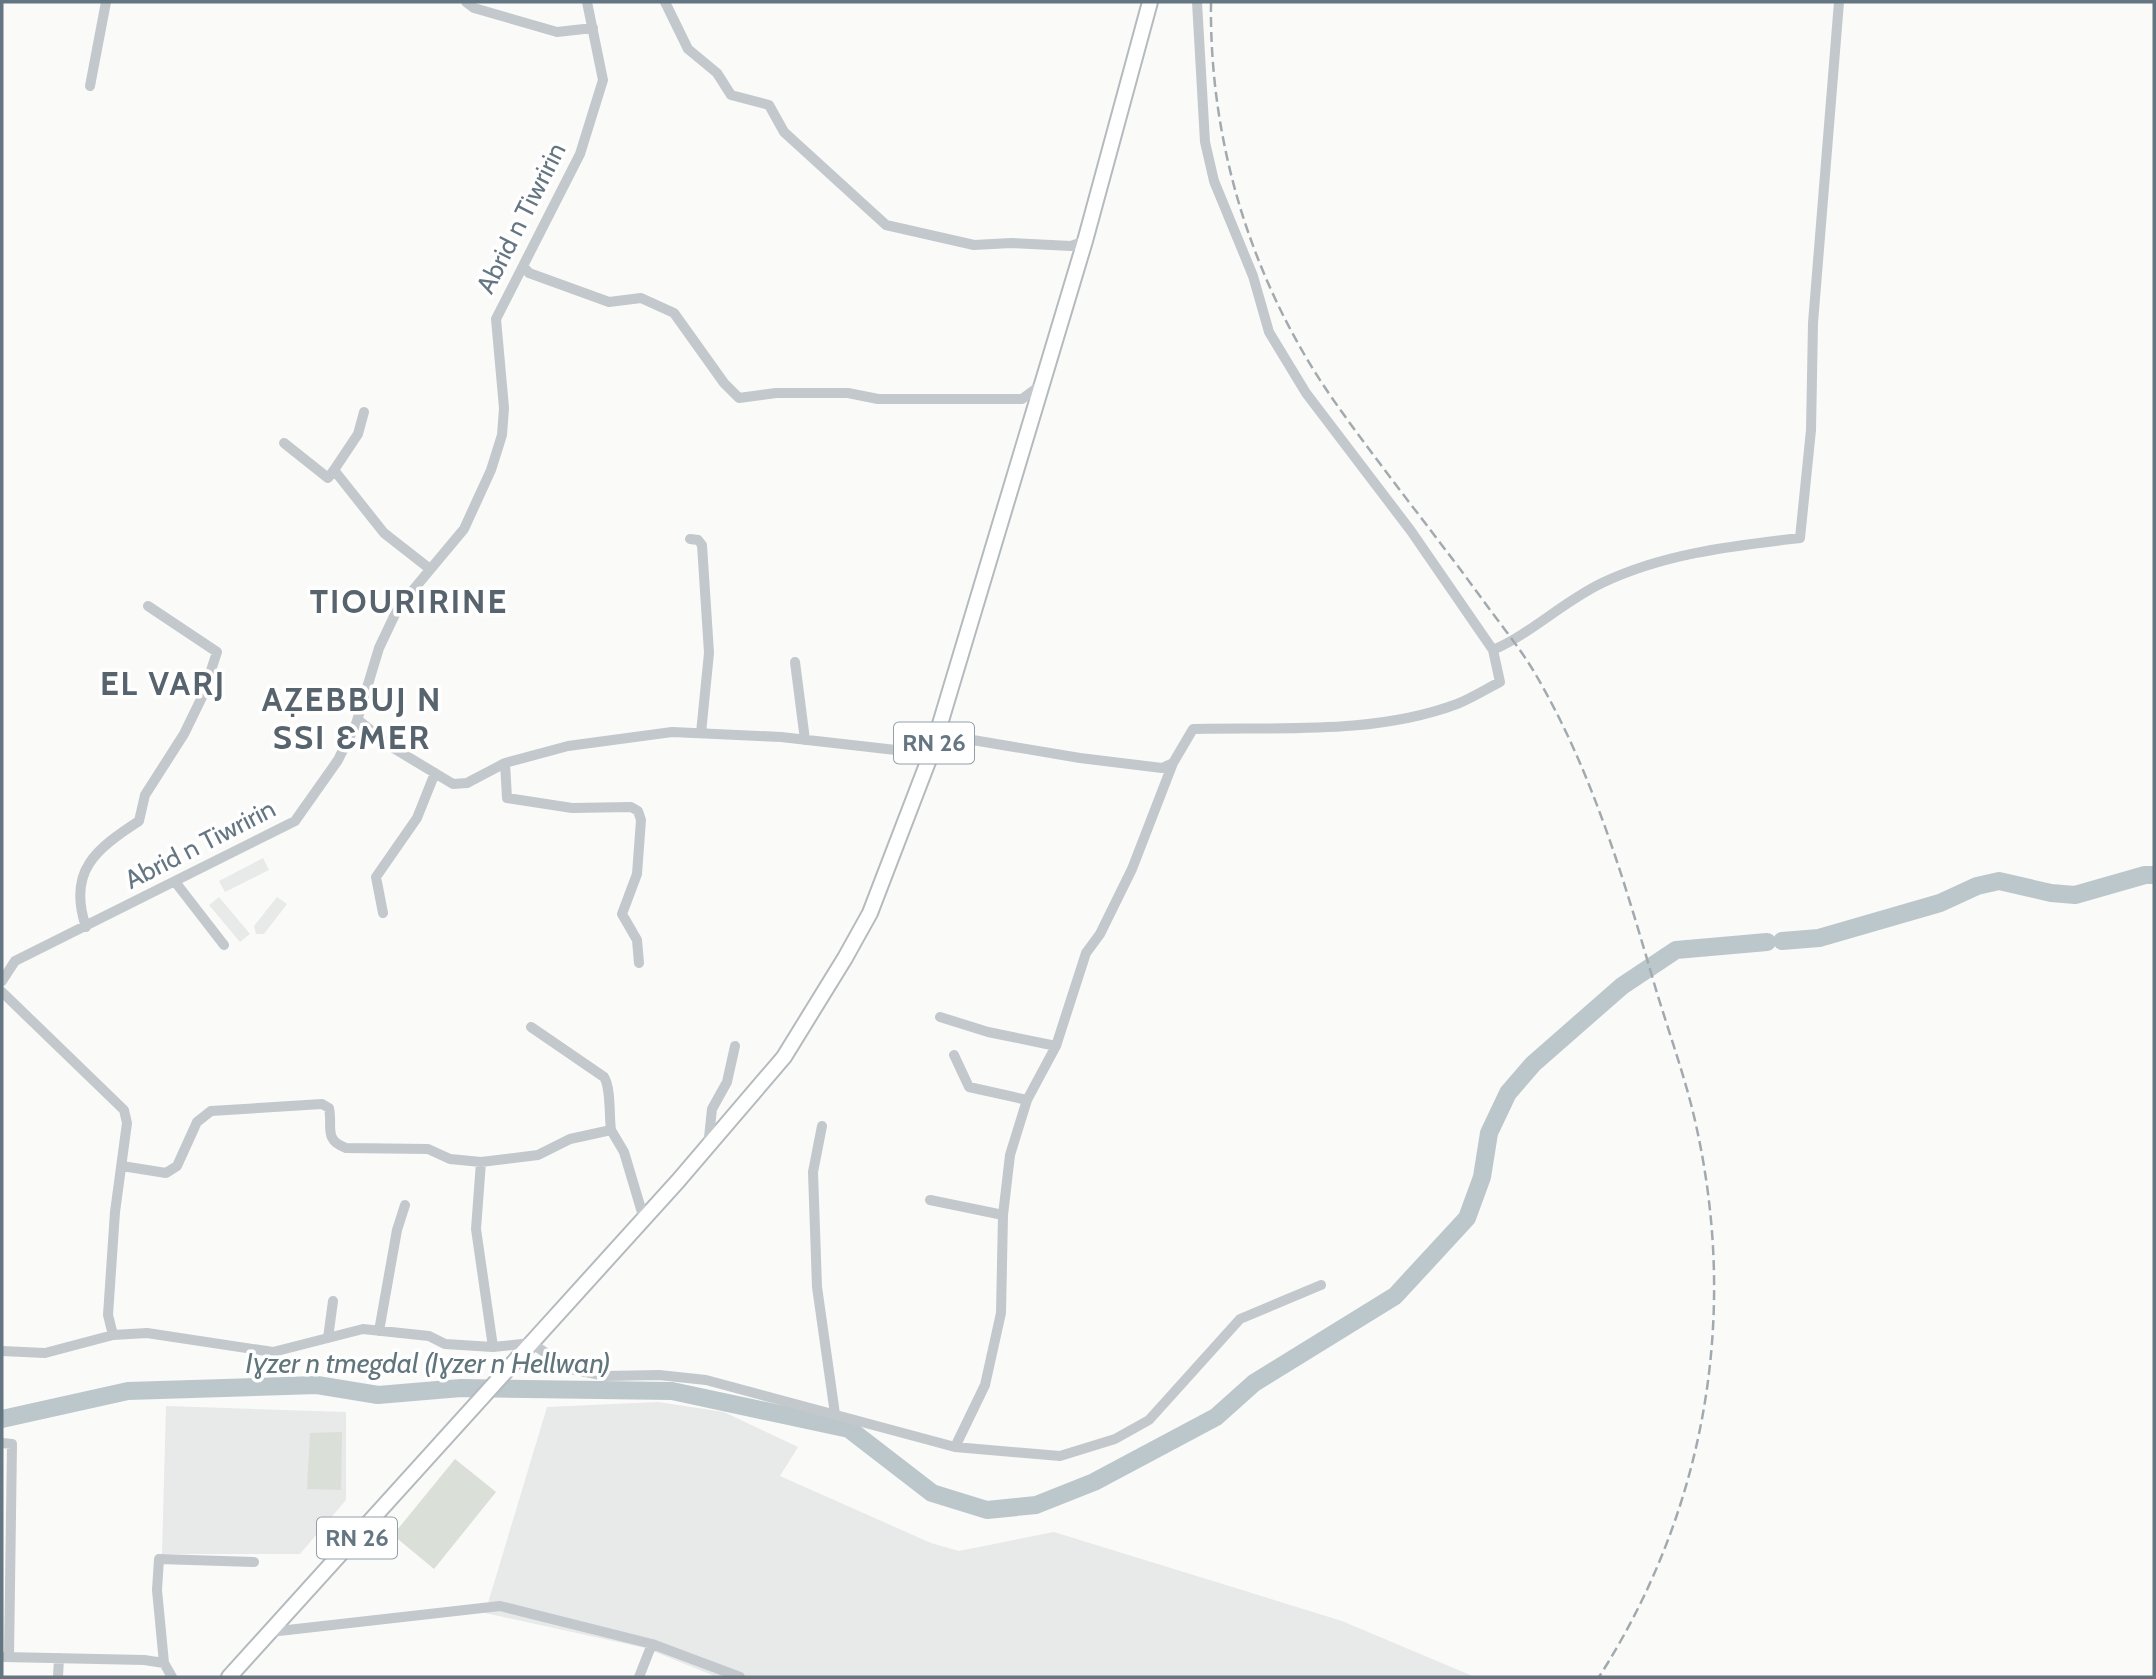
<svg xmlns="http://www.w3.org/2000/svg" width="2156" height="1679" font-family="Cabin,sans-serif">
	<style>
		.built { fill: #e8e9e9 }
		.park { fill: #dadfd7 }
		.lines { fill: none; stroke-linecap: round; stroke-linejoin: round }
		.river { stroke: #bbc7cb; stroke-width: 18 }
		.major-casing { stroke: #b5babe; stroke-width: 18 }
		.minor { stroke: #c3c8cc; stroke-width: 10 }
		.major { stroke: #fff; stroke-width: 14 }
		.rail { stroke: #a2aab0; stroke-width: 2.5; stroke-dasharray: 10 5; stroke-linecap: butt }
		.labels { text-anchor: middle; stroke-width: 7; stroke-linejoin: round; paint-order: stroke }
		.shield { fill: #fff; stroke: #939fa8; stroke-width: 2 }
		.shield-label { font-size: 24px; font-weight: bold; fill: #657683 }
		.street-label { font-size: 26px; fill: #657683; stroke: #fff }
		.water-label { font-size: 28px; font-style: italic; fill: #60757c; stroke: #fff }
		.district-label { font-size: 33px; font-weight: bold; letter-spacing: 2px; fill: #57646e; stroke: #fff }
	</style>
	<rect width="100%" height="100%" fill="#fafaf8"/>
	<path class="built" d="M263,858l6,12 -44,22 -6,-11z
		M219,897l31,37 -10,8 -31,-37z
		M277,897l10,7 -23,30h-8l-2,-8z
		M658,1402l66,10 74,35 -18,29 151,67 28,8 95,-19 288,89 133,56h-758l-72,-29 -160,-35 62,-206z
		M166,1406l180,6v88l-46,54h-138z"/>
	<path class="park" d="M342,1432l-1,58 -34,-1 3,-56z
		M455,1459l41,33 -62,77 -41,-34z"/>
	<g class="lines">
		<path class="river" d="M1782,941l37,-3 121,-35 37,-17 22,-5 52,12 24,2 70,-20h9
			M2,1419l126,-28 189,-6 61,10 83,-7 211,3 177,38 83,64 55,17 49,-5 58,-23 122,-65 38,-34 141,-87 72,-78 15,-41 7,-44 19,-40 25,-29 89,-78 54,-36 91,-8"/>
		<defs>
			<path id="major" d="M229,1677l449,-496 106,-124 61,-99 25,-45 61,-159 154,-513 65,-239"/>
		</defs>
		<use href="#major" class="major-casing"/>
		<path class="minor" d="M466,2l8,6 83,24 36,-4
			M665,2l23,47 29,24 14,22 38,10 15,27 102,93 88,20 37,-2 60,3 14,-5
			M90,86l16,-84
			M524,267l5,6 80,29 32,-4 33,15 50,70 15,15 37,-5h72l30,6h144l19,-14
			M364,412l-6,22 -24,36 50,63 46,36
			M284,443l44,35 6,-8
			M690,539l8,1 4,5 7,108 -8,80
			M1493,650c39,-17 71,-49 109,-67 63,-30 131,-37 198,-45l11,-108 2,-107 26,-321
			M795,662l10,78
			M358,720l32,26 63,38 14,-1 38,-20 63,-17 104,-14 109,5 150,17
			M937,734l143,24 82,10 11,-5 20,-34c86,-2 181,6 264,-25 15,-6 29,-15 43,-22l-7,-32 -82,-119 -105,-138 -37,-61 -16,-56 -39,-95 -9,-39 -8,-140
			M505,763l2,35 65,10 59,-1 7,4 3,9 -4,54 -15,40 15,26 2,23
			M176,883l48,62
			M383,913l-7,-36 41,-59 18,-45
			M86,927c-19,-56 10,-78 53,-106l6,-26 39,-61 19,-39 14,-43 -69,-46
			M2,981l13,-20 280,-140 43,-61 18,-36 23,-76 19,-40 66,-79 27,-59 11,-35 2,-27 -8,-89 84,-165 23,-74 -16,-78
			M2,992l122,118 3,13 -12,89 -7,103 5,20
			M940,1017l48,15 68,14
			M531,1027l73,50c7,10 5,39 7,53
			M954,1055l15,32 58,13
			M822,1126l-9,46 4,115 18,127
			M708,1147l4,-38 15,-27 8,-36
			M481,1162l-5,67 17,118
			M122,1166l44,7 11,-7 20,-44 14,-11 111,-7 7,4c4,18 -6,32 17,40l82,1 22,10 31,3 57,-7 32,-16 41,-9 13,22 20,67
			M930,1200l73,15
			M379,1331l18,-101 8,-25
			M328,1338l5,-37
			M2,1351l43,2 68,-18 34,-2 126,19 90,-23 66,7 16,8 48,3 38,-4 39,26 36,7 53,-1 47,5 249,67 105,9 55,-17 34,-19 91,-101 81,-34
			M2,1443l10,1 -3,213
			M955,1447l30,-62 16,-72 2,-98 7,-60 17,-55 29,-54 30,-93 14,-19 32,-65 41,-106
			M270,1632l230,-26 152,38 88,33
			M4,1657l140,3 20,3 8,14
			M164,1663l-7,-73 2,-31 95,3
			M58,1677l1,-19
			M639,1677l13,-33"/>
		<use href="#major" class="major"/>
		<path class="rail" d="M1211,2c-2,141 41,280 121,396 49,70 103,136 153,205 16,22 34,44 48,67 57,96 88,200 119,306 14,49 33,99 44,149 43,193 9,386 -97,552"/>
	</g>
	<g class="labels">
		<g class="shield">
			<rect x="894" y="722.5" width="80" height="41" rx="5"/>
			<rect x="317" y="1517.5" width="80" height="41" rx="5"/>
		</g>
		<g class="shield-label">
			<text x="934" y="751">RN 26</text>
			<text x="357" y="1546">RN 26</text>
		</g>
		<g class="street-label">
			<text transform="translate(521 218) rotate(-63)" y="9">Abrid n Tiwririn</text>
			<text transform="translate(200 844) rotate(-27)" y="9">Abrid n Tiwririn</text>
		</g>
		<g class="water-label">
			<text x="428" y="1373">Iɣzer n tmegdal (Iɣzer n Hellwan)</text>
		</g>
		<g class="district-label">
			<text x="409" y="613">TIOURIRINE</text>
			<text x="163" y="695">EL VARJ</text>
			<text x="352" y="711">AẒEBBUJ N<tspan x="352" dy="38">SSI ƐMER</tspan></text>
		</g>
	</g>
	<rect width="2156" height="1679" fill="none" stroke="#657683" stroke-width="7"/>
</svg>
